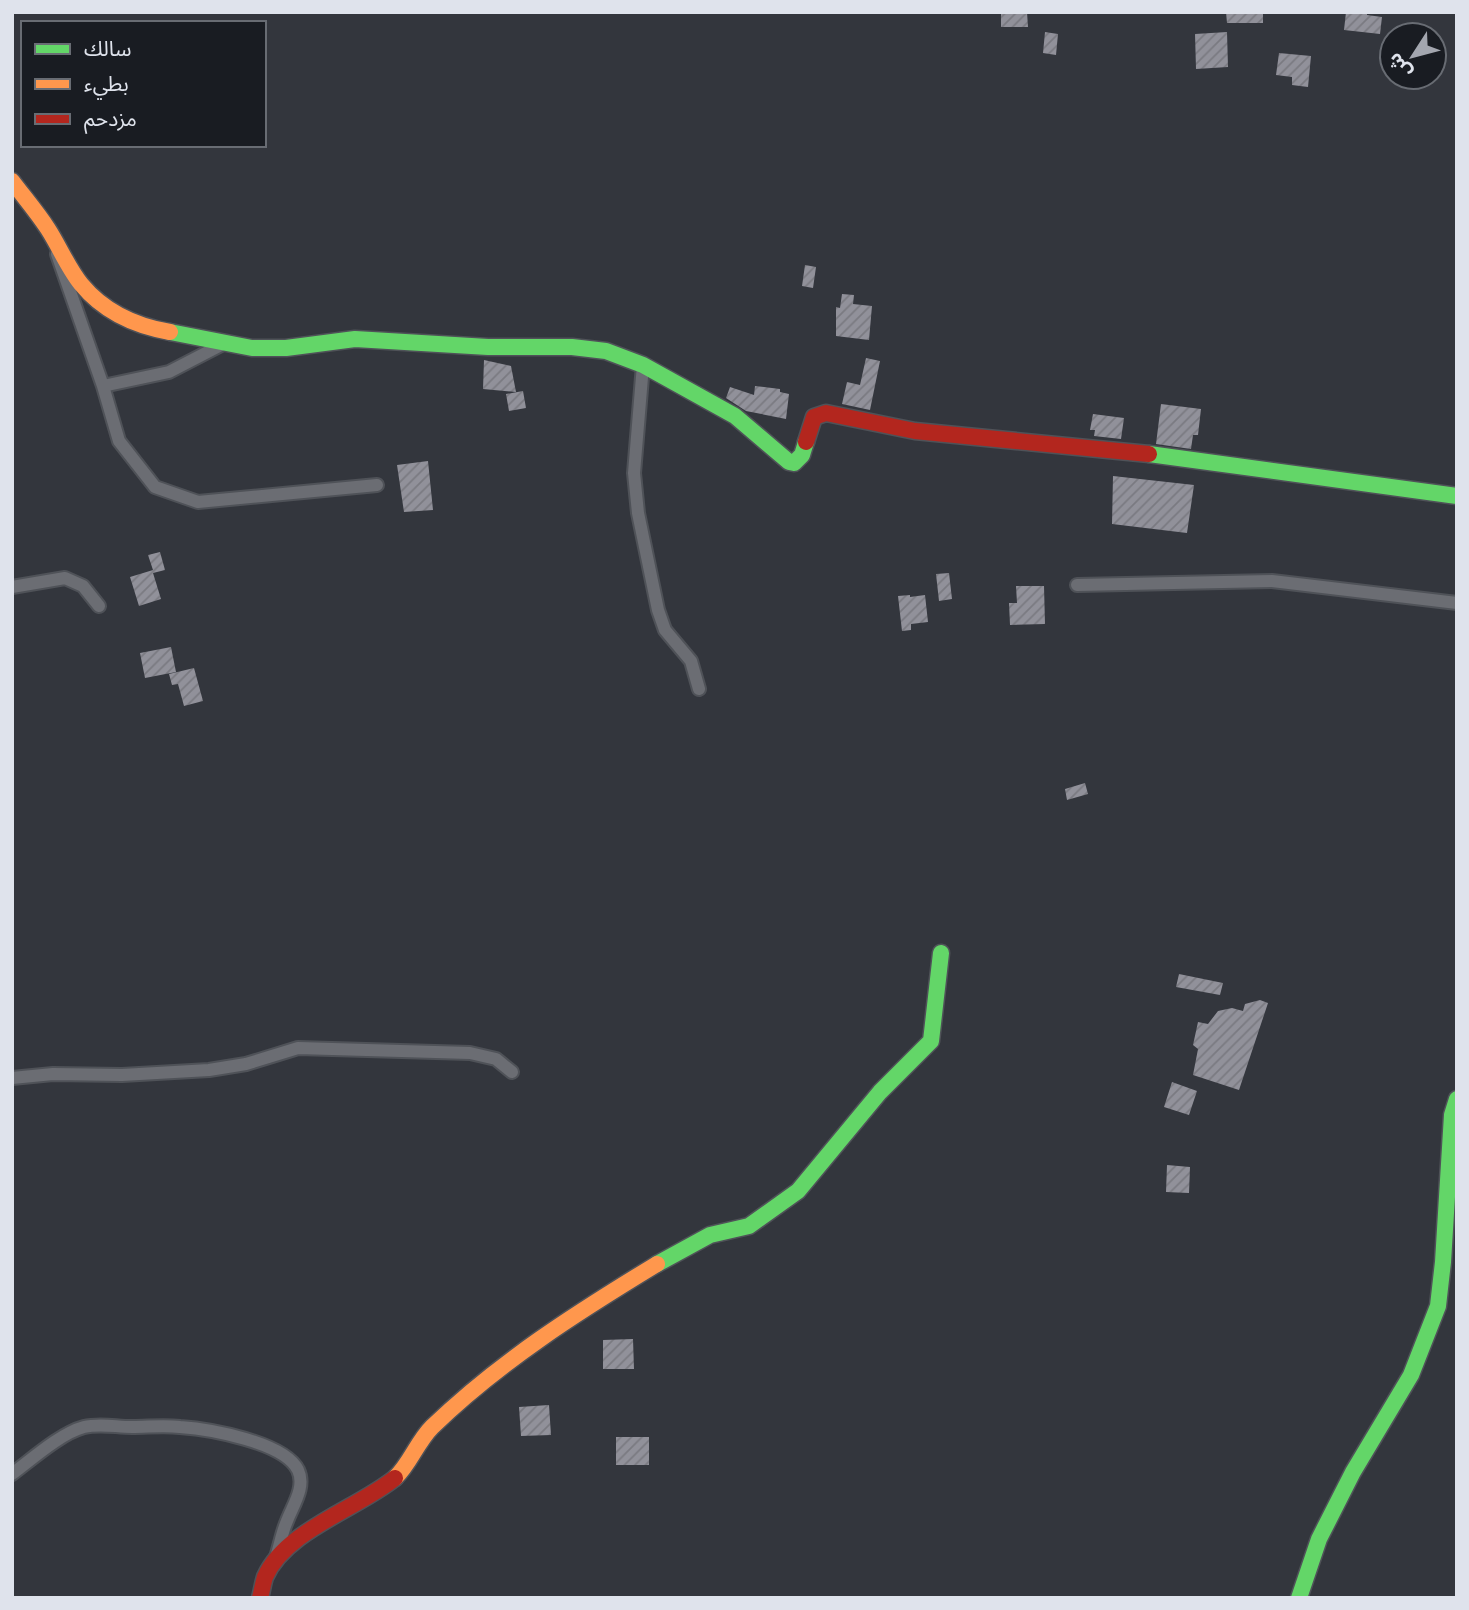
<svg xmlns="http://www.w3.org/2000/svg" width="1469" height="1610" font-family="Overpass,'Noto Sans Arabic',sans-serif">
	<style>
		.building { fill: url(#building-hatch) }
		.lines { fill: none; stroke-linecap: round; stroke-linejoin: round }
		.street-casing { stroke: #4f5258; stroke-width: 16 }
		.fast-casing { stroke: #4f5258; stroke-width: 19 }
		.slow-casing { stroke: #4f5258; stroke-width: 19 }
		.jam-casing { stroke: #4f5258; stroke-width: 19 }
		.street { stroke: #6b6d73; stroke-width: 12 }
		.fast { stroke: #63d668; stroke-width: 16 }
		.slow { stroke: #ff974d; stroke-width: 16 }
		.jam { stroke: #b3261e; stroke-width: 16 }
	</style>
	<defs>
		<pattern id="building-hatch" width="6" height="6" patternUnits="userSpaceOnUse" patternTransform="scale(1.75)"><rect width="6" height="6" fill="#91919a"/><path d="M-1 1l2-2M0 6l6-6M5 7l2-2" fill="none" stroke="#7a7a81"/></pattern>
	</defs>
	<rect width="100%" height="100%" fill="#33363d"/>
	<path class="building" d="M1001,12h26l1,15h-27z
		M1226,12h37v11h-36z
		M1346,12h21v3l15,2 -2,17 -36,-4z
		M1045,32l13,2 -2,21 -13,-2z
		M1227,32l1,35 -32,2 -1,-35z
		M1279,53l32,3 -3,31 -16,-2v-8l-16,-2z
		M805,265l11,2 -3,21 -11,-2z
		M842,294l12,1 -1,9 19,2 -3,34 -33,-4v-29l4,1z
		M866,358l14,3 -10,49 -28,-6 5,-22 13,3z
		M484,360l27,6 5,26 -33,-3z
		M755,386l25,3v3l9,2 -3,25 -40,-8 -20,-13 4,-11 24,8z
		M523,391l3,17 -17,3 -3,-17z
		M1161,404l40,5 -3,26h-5l-2,14 -35,-5z
		M1093,414l31,4 -3,21 -27,-3 1,-6h-5z
		M428,461l5,49 -29,2 -7,-47z
		M1113,476l81,9 -7,48 -75,-9z
		M160,552l5,18 -12,3 8,26 -22,7 -9,-29 23,-7 -5,-15z
		M949,573l3,26 -13,2 -3,-27z
		M1016,586h28l1,38 -35,1 -1,-22h8z
		M910,595v2l15,-2 3,27 -17,2v6l-9,1 -4,-35z
		M171,647l5,25 -31,6 -5,-25z
		M194,668l9,33 -19,5 -6,-22 -6,1 -3,-11z
		M1085,783l3,11 -21,6 -2,-11z
		M1179,974l44,9 -3,12 -44,-8z
		M1260,1000l8,3 -29,87 -46,-15 5,-26 -5,-4 5,-23 10,2 10,-13 14,-3 11,3 2,-7z
		M1172,1082l25,9 -8,24 -25,-8z
		M1167,1165l23,2 -1,26 -23,-1z
		M633,1339l1,30h-31v-29z
		M549,1405l2,30 -30,1 -2,-29z
		M616,1437h33v28h-33z"/>
	<g class="lines">
		<defs>
			<path id="street" d="M57,254l46,132
				M225,343l-56,29 -66,14 16,55 36,46 43,15 179,-17
				M643,365l-9,108 4,40 20,97 7,20 26,31 8,28
				M1077,585l195,-4 185,22
				M12,587l53,-9 18,8 16,20
				M12,1078l41,-4 69,1 87,-5 37,-6 52,-16 172,5 26,6 16,13
				M12,1474c20,-15 49,-41 72,-47 16,-4 32,0 48,0 16,0 32,-2 48,0 29,2 104,15 118,43 8,17 -5,35 -11,51 -5,11 -7,24 -11,36"/>
			<path id="fast" d="M170,332l82,16h34l69,-9 133,8h84l34,4 37,14 92,51 54,46 5,1 8,-8 4,-13
				M1149,454l308,42
				M657,1264l53,-29 39,-9 49,-35 82,-99 51,-51 10,-88
				M1299,1598l20,-59 34,-67 58,-97 27,-69 5,-44 9,-147 5,-16"/>
			<path id="slow" d="M12,181c12,16 25,31 36,48 11,17 20,39 33,55 23,28 54,42 89,48
				M395,1478c15,-14 22,-36 37,-51 67,-65 146,-115 225,-163"/>
			<path id="jam" d="M806,442l8,-25 12,-4 89,18 234,23
				M260,1598c2,-7 3,-15 5,-21 21,-47 92,-68 130,-99"/>
		</defs>
		<use href="#street" class="street-casing"/>
		<use href="#fast" class="fast-casing"/>
		<use href="#slow" class="slow-casing"/>
		<use href="#jam" class="jam-casing"/>
		<use href="#street" class="street"/>
		<use href="#fast" class="fast"/>
		<use href="#slow" class="slow"/>
		<use href="#jam" class="jam"/>
	</g>
	<rect width="1469" height="1610" fill="none" stroke="#dfe3ec" stroke-width="28"/>
	<rect x="21" y="21" width="245" height="126" fill="#191c22" stroke="#686c73" stroke-width="2"/>
	<rect x="35" y="44" width="35" height="10" fill="#63d668" stroke="#686c73" stroke-width="2"/>
	<text x="84" y="56" font-size="21" fill="#dfe3ec">سالك</text>
	<rect x="35" y="79" width="35" height="10" fill="#ff974d" stroke="#686c73" stroke-width="2"/>
	<text x="84" y="91" font-size="21" fill="#dfe3ec">بطيء</text>
	<rect x="35" y="114" width="35" height="10" fill="#b3261e" stroke="#686c73" stroke-width="2"/>
	<text x="84" y="126" font-size="21" fill="#dfe3ec">مزدحم</text>
	<g transform="translate(1413 56) rotate(234)"><circle r="33" fill="#191c22" stroke="#686c73" stroke-width="2"/>
	<path d="M0-5L12 26L0 18L-12 26Z" fill="#a3a6af"/>
	<text y="-10" font-size="19" font-weight="bold" text-anchor="middle" fill="#dfe3ec">ش</text>
	</g>
</svg>
